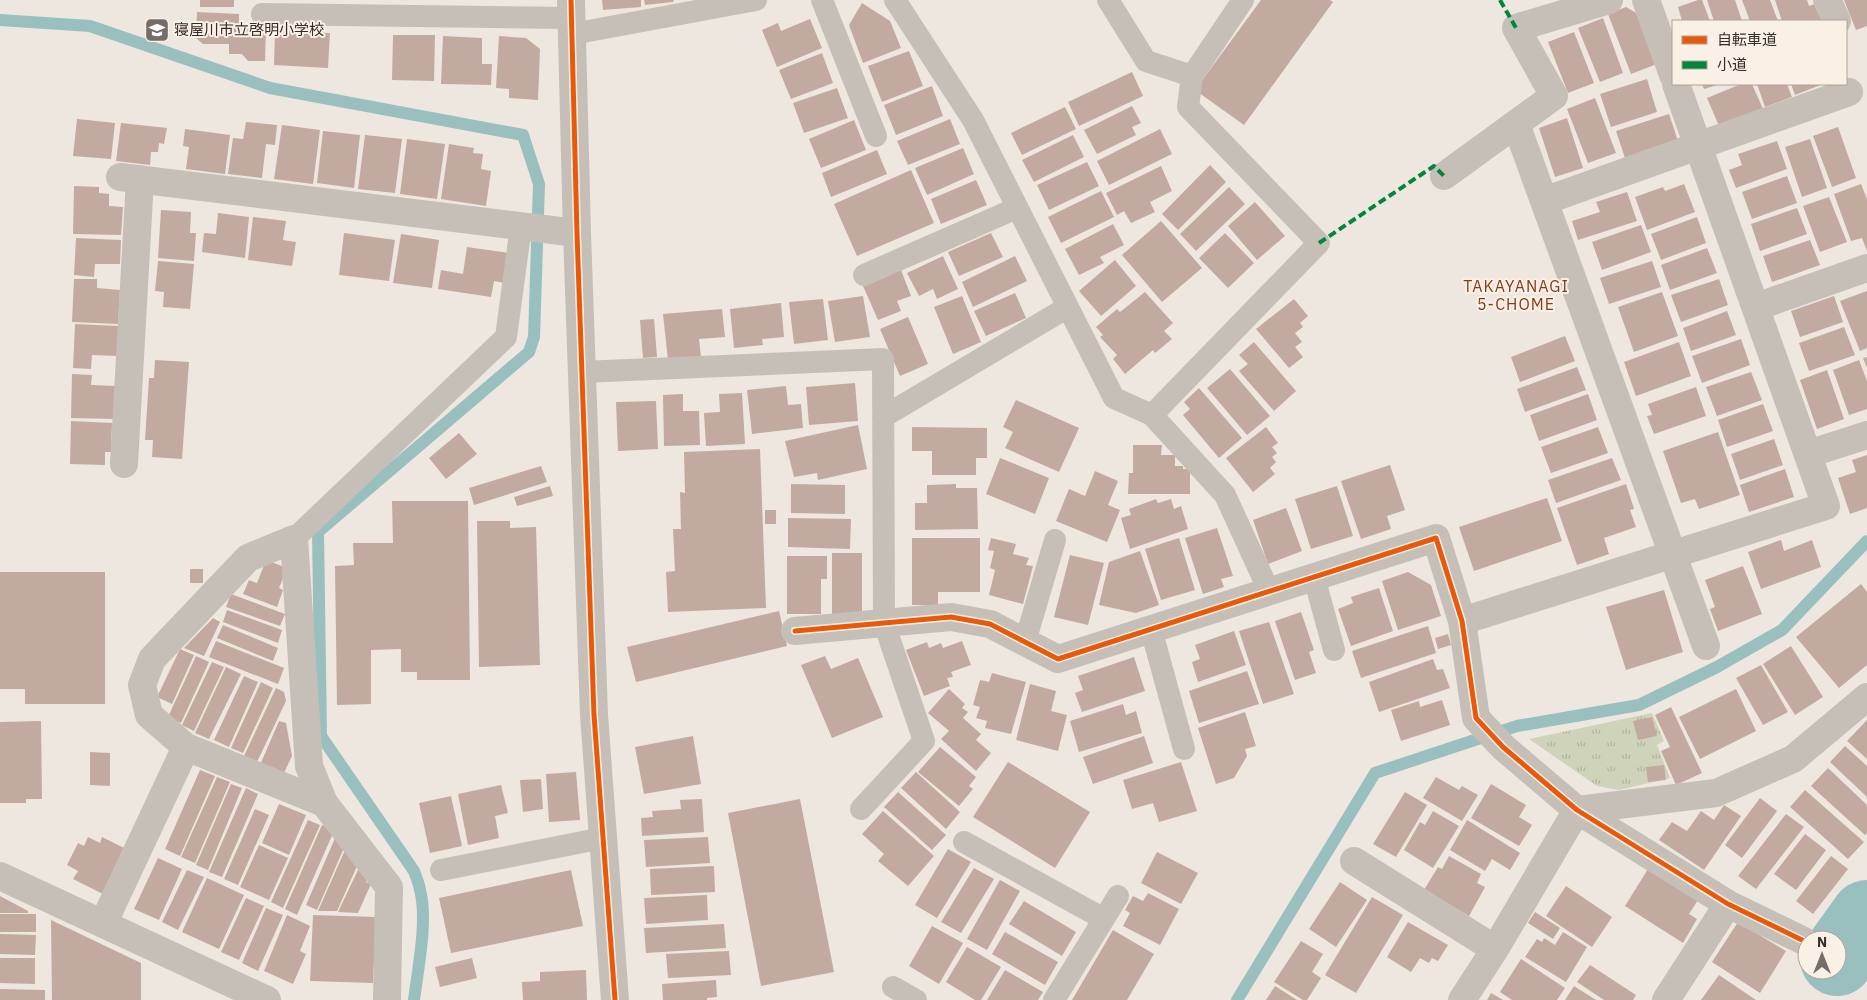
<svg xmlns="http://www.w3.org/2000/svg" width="1867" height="1000" font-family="'IBM Plex Sans','Noto Sans JP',sans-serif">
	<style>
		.grass { fill: url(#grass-tufts) }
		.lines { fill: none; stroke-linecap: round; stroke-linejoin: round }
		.stream { stroke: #9abfbf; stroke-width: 12 }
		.river { stroke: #9abfbf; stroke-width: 74 }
		.building { fill: #c2aaa1 }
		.service { stroke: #c6bfb8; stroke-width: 22 }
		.minor { stroke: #c6bfb8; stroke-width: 28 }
		.quiet { stroke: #00873e; stroke-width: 4; stroke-dasharray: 8 4; stroke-linecap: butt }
		.cycleway-casing { stroke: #faf1e6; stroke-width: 8 }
		.cycleway { stroke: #e8590c; stroke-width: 5 }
		.labels { text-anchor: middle; stroke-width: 4; stroke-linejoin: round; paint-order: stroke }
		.poi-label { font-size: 15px; fill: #372c27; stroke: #faf1e6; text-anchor: start }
		.neighbourhood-label { font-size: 16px; letter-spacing: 1px; fill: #8a371c; stroke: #faf1e6 }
	</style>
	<defs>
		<pattern id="grass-tufts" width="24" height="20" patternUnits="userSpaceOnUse" patternTransform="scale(1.25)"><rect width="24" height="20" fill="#ced3b9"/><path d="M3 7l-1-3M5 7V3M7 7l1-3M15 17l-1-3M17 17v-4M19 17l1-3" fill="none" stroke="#b2b59f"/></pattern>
	</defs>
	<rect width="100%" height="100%" fill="#ede7e0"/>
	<path class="grass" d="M1652,713l12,28 -7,4 13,33 -51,12 -22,-4 -68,-47z"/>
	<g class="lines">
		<path class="stream" d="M0,20l90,6 180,62 253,47 16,49 -5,153 -5,15 -211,180 3,204 93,135c2,6 5,12 6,19 8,30 -2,78 -6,110
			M1237,1000l138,-227 142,-47 122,-21 78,-38 65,-37 85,-89"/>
		<path class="river" d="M1837,959l30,-42"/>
	</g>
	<path class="building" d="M200,0h34v7h-34z
		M602,0h39v7l-38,3z
		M644,0h30l-1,2 -28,3z
		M1261,0h69l3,2 -89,123 -49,-35z
		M1698,0h4l8,21h-28l-4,-14z
		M1707,0h28l7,21h-28z
		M1742,0h28l8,21h-28z
		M1775,0h32l2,6 9,-3 7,18h-43z
		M1844,0h23v26l-11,4z
		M862,3l28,18 11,27 -38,15 -14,-38z
		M1626,7l12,7 19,50 -26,10 -23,-60z
		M197,12l42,2v13h27l-1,34h-17l-6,-7h-13v-10h-26l-7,-6z
		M1603,18l20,55 -23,9 -22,-54z
		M810,19l12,29 -45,19 -15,-37 16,-7 3,8z
		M275,31l55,2 -2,35 -54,-3z
		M1574,32l20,51 -26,10 -20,-51z
		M393,35h42l-1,46 -42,-1z
		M443,36l39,2v26h10l-1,21 -50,-1z
		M499,36l27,2 14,11 -2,51 -29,-2v-9l-13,-1z
		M909,51l14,35 -41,16 -14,-36z
		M822,53l11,30 -42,16 -12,-29z
		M1132,72l11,24 -64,30 -11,-24z
		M1647,79l10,33 -46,15 -11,-33z
		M1702,84h18l-16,5z
		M1741,84h11l11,25 -44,17 -12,-28z
		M1757,84h30l5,13 -27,10z
		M1791,84h32l-28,11z
		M932,86l11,30 -47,19 -12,-30z
		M837,88l11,30 -44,15 -11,-30z
		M1595,98l21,55 -28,10 -21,-54z
		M1132,106l9,17 -9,4 4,8 -39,19 -13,-24z
		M1065,107l11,22 -54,26 -11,-22z
		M1669,114l9,27 -53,17 -9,-27z
		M1567,118l16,50 -28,9 -16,-49z
		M77,119l38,4 -4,36 -38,-3z
		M950,119l10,25 -52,21 -11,-24z
		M854,120l12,30 -45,18 -12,-29z
		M246,122l31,3 -2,20 -9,-1 -4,34 -34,-4 5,-36 10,1z
		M121,123l46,5 -3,16 -5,-1 -1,9h-7l-1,13 -34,-4z
		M282,125l38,5 -7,54 -39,-5z
		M1838,127l18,51 -24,9 -19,-51z
		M185,129l45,6 -5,39 -39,-5 3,-22 -6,-1z
		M1160,129l12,25 -63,31 -12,-24z
		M323,131l37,4 -6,53 -37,-5z
		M365,135l37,4 -7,54 -37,-4z
		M1073,135l11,22 -50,25 -12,-22z
		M407,139l38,5 -8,55 -37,-5z
		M1810,139l17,49 -25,9 -17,-50z
		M1777,141l10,28 -51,19 -7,-18 13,-5 -4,-11z
		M449,144l25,4 -1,5 10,1 -2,15 10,2 -5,35 -45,-7z
		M963,148l11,26 -47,21 -12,-27z
		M877,150l10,24 -56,23 -9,-24z
		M1087,162l12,24 -50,24 -12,-25z
		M1210,165l16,17 -48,48 -16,-16z
		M1161,166l11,25 -22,11 5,10 -24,11 -7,-12 -7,4 -11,-22z
		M911,170l23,53 -77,33 -23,-52z
		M1787,176l10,27 -45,16 -10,-27z
		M976,180l11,25 -46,19 -10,-25z
		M1684,184l11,28 -48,18 -12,-33 28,-10 2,4z
		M1861,184l6,15v52l-5,-13 -11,3 -17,-47z
		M74,186l25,1v6l10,1v12l14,1 -2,28 -48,-1z
		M1229,187l16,17 -49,47 -16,-17z
		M1101,191l13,26 -53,26 -13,-26z
		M1627,192l10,29 -59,19 -6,-19 28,-9 -4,-10z
		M1829,197l18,45 -27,10 -17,-46z
		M1255,202l30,34 -28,24 -29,-34z
		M1797,208l10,26 -47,17 -9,-27z
		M161,210l30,2 -1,21h6l-2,28 -36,-3z
		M218,213l31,4 -4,41 -43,-6 2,-19 12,1z
		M253,217l33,4 -3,19 13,2 -4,24 -44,-6z
		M1697,217l9,26 -45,17 -10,-26z
		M1161,221l41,47 -40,34 -40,-47z
		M1113,224l11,21 -24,12 4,6 -25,12 -14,-26z
		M1641,225l10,27 -49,18 -10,-28z
		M344,233l51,7 -6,41 -50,-6z
		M991,233l12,24 -44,19 -11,-24z
		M1225,233l29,30 -26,25 -29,-30z
		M401,234l38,6 -7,48 -39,-5z
		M76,238l45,2 -1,24h-25l-1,13 -20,-2z
		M1810,240l10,25 -48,17 -9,-26z
		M467,247l42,6 -5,30 -10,-2 -3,16 -53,-8 3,-19 22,4z
		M1707,248l10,25 -47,17 -9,-25z
		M943,256l15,33 -21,10 -4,-10 -14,7 -12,-23z
		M1015,256l12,25 -54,26 -11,-25z
		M1115,260l21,26 -35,30 -22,-25z
		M158,261l36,3 -4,45 -27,-2 1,-15 -9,-1z
		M1652,261l9,26 -52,17 -9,-26z
		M901,270l10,26 -14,5 4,10 -23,9 -15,-34z
		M74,279h23v9l23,2 -2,34 -46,-2z
		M1719,279l9,26 -47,17 -10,-27z
		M1867,291v57l-7,3 -20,-50z
		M1145,292l28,31 -9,8 8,8 -17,14 -2,-3 -28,24 -12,-15 4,-4 -17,-18 3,-2 -7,-8 21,-18 3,3z
		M1662,292l16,44 -44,16 -16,-45z
		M1015,293l11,25 -40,18 -12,-25z
		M863,296l7,41 -35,5 -7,-41z
		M962,296l19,46 -28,12 -19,-47z
		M1834,296l9,26 -43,15 -9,-26z
		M823,299l5,41 -34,4 -5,-42z
		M1294,299l14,17 -8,7 3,4 -8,6 7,9 -7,5 8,10 -14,11 -33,-39z
		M781,303l3,34 -22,2 1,6 -29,3 -4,-39z
		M722,309l3,28 -26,2 2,18 -33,3 -5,-46z
		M1727,311l9,24 -45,16 -8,-23z
		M908,317l20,47 -28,12 -20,-47z
		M654,319l3,38 -14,1 -3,-38z
		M75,324l44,2 -1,30 -26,-1 -1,14 -18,-1z
		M1844,327l11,28 -46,16 -10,-28z
		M1565,336l10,25 -55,21 -9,-25z
		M1741,339l9,26 -48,18 -10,-27z
		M1254,342l42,49 -22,20 -35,-40 9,-7 -9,-9z
		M1679,342l12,34 -55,20 -12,-34z
		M1867,357v11l-4,-10z
		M155,360l34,2 -7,97 -30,-2 1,-17h-8l4,-62h5z
		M1859,360l8,21v28l-18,6 -16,-45z
		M1577,367l9,23 -61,22 -8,-23z
		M1230,369l40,47 -23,19 -40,-47z
		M1827,370l17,49 -27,10 -17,-49z
		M1751,372l11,28 -45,16 -11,-29z
		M72,374l20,1 -1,10 25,1 -1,33 -44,-1z
		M855,383l3,38 -49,4 -3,-38z
		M786,386l2,19 13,-1 2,24 -51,6 -5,-44z
		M1696,387l10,29 -52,18 -7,-18 5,-1 -4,-11z
		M1199,388l43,50 -23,20 -36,-43 7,-6 -6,-7z
		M742,393l3,51 -39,2 -2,-33 16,-1 -1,-18z
		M683,394v17h16l1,34 -36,1 -1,-51z
		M1588,394l9,26 -58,21 -9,-26z
		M1016,400l63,28 -20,44 -54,-24 8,-16 -10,-5z
		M656,401l2,48 -40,2 -2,-49z
		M1763,404l10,27 -46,16 -9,-27z
		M71,421l41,2 -1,29h-6v13l-35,-1z
		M858,425l9,44 -49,11 -1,-7 -23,4 -9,-36z
		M912,427l75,1v30h-11v17h-44v-24h-20z
		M1266,427l12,16 -6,4 5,6 -5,4 4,5 -6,6 5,6 -22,18 -27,-34z
		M1598,427l10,26 -57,20 -10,-26z
		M1718,432l22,63 -41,14 -4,-10 -14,4 -18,-52z
		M459,433l18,21 -31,25 -17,-21z
		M1774,439l9,26 -43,15 -9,-26z
		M1133,445h29l-1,10h14v11h8v3h7v25h-62l1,-21h4z
		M760,449l6,159 -98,4 -2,-40 9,-1 -2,-42h8l-1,-37 5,1 -1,-41z
		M1867,455v53l-17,6 -12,-36 18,-6 -4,-12z
		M1000,458l49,20 -14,36 -49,-20z
		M1612,458l9,22 -65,23 -8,-23z
		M1390,465l15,45 -18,6 4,13 -30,10 -20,-58z
		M541,466l6,16 -73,23 -5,-17z
		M1785,469l9,28 -45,15 -9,-27z
		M1095,471l23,10 -10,24 12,5 -13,32 -51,-21 13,-32 16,7z
		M791,484l54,1v29l-54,-1z
		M956,484v4h21l1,41 -63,1v-27h12v-18z
		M1626,484l8,25 -4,1 6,17 -32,11 5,16 -32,11 -20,-57z
		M550,486l3,10 -36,10 -3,-9z
		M1337,486l16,50 -42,13 -16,-50z
		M1547,498l15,43 -88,30 -15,-44z
		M1156,499l2,4 13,-4 3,10 7,-3 7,23 -58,20 -9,-31 10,-3 -2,-6z
		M392,501h76l2,179h-53v-8h-16v-23l-30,1v54l-34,1 -2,-139 19,-1 -1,-22h40z
		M1286,508l16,43 -34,13 -15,-44z
		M765,510h11v14h-11z
		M788,518l63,1 -1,30 -62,-2z
		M477,521h33v7l26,-1 4,138 -61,2z
		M1217,528l16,48 -12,3 3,8 -21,7 -18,-56z
		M912,538h68v54h-42v13h-26z
		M991,538l25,6 -3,10 16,4 -3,7 7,1 -10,38 -34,-9 6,-25 -5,-2 4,-17 -6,-1z
		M1179,538l16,52 -34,10 -16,-51z
		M1781,540l3,11 28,-11 9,27 -60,22 -13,-37z
		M1140,551l19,54 -23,8 -37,-8 10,-43z
		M832,553h30v66h-30z
		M1070,555l34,8 -16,62 -34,-8z
		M787,556h40v23h-6v35h-34z
		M266,560l21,8 -8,20 4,2 -6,17 -34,-13 6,-14 8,3z
		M1743,566l19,48 -44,17 -8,-22 5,-2 -10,-27z
		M190,569h13v14h-13z
		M0,572h105v132h-80v-15h-25z
		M1408,572l23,13 10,31 -43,14 -16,-49z
		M1861,584l6,8v73l-28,23 -43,-51z
		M1379,588l14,43 -42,15 -13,-37 15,-6 -2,-6z
		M1664,590l19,62 -57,18 -20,-63z
		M231,594l54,20 -5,12 -54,-19z
		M227,610l55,20 -4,13 -55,-21z
		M779,611l8,35 -151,36 -9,-35z
		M1301,612l13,38 -5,2 7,21 -21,7 -20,-59z
		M213,618l7,4 -16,34 -20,-8z
		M1269,622l25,72 -31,10 -24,-73z
		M223,625l55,23 -5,13 -56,-23z
		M1428,626l8,27 -75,25 -9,-27z
		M1234,631l12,34 -48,17 -6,-20 8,-3 -5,-14z
		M1448,634l3,11 -13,4 -3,-11z
		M216,641l68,27 -6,16 -69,-27z
		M962,641l9,24 -20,7 2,5 -6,1 3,8 -26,10 -18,-46 21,-8 2,6 12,-5 2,5z
		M1791,646l32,51 -28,18 -32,-51z
		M180,649l14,6 -22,49 -15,-7z
		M196,656l13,6 -28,61 -13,-6z
		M825,656l6,13 27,-11 25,59 -51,21 -31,-73z
		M1134,657l11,34 -63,21 -7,-19 8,-3 -5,-14z
		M1433,659l4,11 6,-1 7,19 -71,24 -10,-30z
		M212,662l12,5 -30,64 -12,-6z
		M1761,665l27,47 -25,13 -27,-47z
		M226,667l15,7 -32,65 -14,-6z
		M1247,671l12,33 -60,19 -10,-32z
		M992,673l34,9 -15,52 -26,-6 2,-7 -11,-3 4,-11 -7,-2 7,-25 9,2z
		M244,676l14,6 -29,65 -15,-7z
		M261,682l12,6 -30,65 -12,-5z
		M1030,684l26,7 -5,20 16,4 -9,36 -42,-11z
		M276,688l8,4 2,9 -29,61 -13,-6z
		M949,689l16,15 -3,4 6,4 -5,6 18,16 -5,6 15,13 -15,18 -35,-32 8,-8 -21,-18z
		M1736,689l20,42 -56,28 -21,-42z
		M1442,700l8,25 -49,16 -10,-31 28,-9 1,6z
		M1123,704l3,11 10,-4 6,22 -63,19 -9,-31z
		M1671,707l31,66 -26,12 -15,-34 9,-4 -15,-32z
		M1245,712l11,34 -11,3 2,7 -13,22 -18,6 -18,-56z
		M1652,717l5,19 -19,4 -5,-19z
		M1867,720v39l-20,-18z
		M41,721l1,78h-16v4h-26v-81z
		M279,721l7,2 6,33 -9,19 -23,-10z
		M693,736l8,48 -57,10 -9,-47z
		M1144,736l9,27 -60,21 -10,-27z
		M1845,746l22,20v31l-37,-35z
		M940,747l36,30 -7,9 4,3 -14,17 -41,-34z
		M90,752l20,1v33l-20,-1z
		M1008,762l82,50 -35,56 -82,-51z
		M1181,762l16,49 -38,11 -6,-19 -21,6 -9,-29z
		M1664,765l2,15 -18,2 -2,-15z
		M1828,768l39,37v28l-2,2 -54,-49z
		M200,770l15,6 -35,80 -15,-7z
		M576,772l4,48 -31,2 -3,-48z
		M916,772l44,40 -14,17 -45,-41z
		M217,777l13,5 -35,81 -14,-6z
		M1436,777l23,13 3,-4 16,9 -16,26 -39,-23z
		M541,779l2,30 -20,3 -3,-32z
		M231,784l11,4 -34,82 -12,-5z
		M1491,784l35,21 -7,12 13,8 -13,21 -48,-28z
		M501,785l7,28 -13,3 4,22 -31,7 -10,-51z
		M246,788l12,6 -36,83 -13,-5z
		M1805,790l59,52 -16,17 -58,-52z
		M898,792l48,43 -14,15 -48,-43z
		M1405,792l22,13 -31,52 -23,-13z
		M451,796l11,50 -32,7 -11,-50z
		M1760,798l17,13 -35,47 -17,-13z
		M702,799l2,33 -62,4 -1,-18 12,-1 -1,-6 29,-2 -1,-9z
		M800,799l34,173 -73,14 -33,-173z
		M279,804l27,11 -17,40 -27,-12z
		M1724,805l17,11 -37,54 -45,-30 13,-18 15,9 14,-20 13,9z
		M255,809l14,6 -31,70 -14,-6z
		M883,811l51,45 -26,30 -30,-25 6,-7 -22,-20z
		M1433,811l26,15 -26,42 -29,-18 16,-28 5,3z
		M1786,814l18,13 -48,62 -18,-13z
		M308,820l12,5 -37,83 -12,-6z
		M1467,820l53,33 -10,17 -18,-11 -7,12 -35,-21z
		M322,825l12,6 -37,84 -12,-6z
		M1805,834l21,16 -30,40 -22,-16z
		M336,836l11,5 -30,69 -11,-5z
		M88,837l12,6 2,-6 24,12 -23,45 -30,-15 5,-8 -11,-6 11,-22 6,3z
		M708,837l2,26 -64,4 -2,-27z
		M259,845l29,13 -19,42 -29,-13z
		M948,849l23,13 -34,56 -22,-13z
		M345,850l16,7 -24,54h-19z
		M1157,852l41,21 -17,31 -40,-21z
		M1449,856l32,18 -4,9 8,4 -16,29 -45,-26 14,-23 4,2z
		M1831,856l17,13 -35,45 -17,-13z
		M158,858l24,11 -23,51 -25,-11z
		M714,866l1,26 -64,3 -1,-26z
		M974,868l20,11 -33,54 -20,-11z
		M1648,869l50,31 -9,14 8,5 -14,24 -58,-37z
		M187,870l17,7 -26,53 -16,-8z
		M358,870l12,5 -4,7 5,2 -13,29 -20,-1z
		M571,870l12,56 -132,27 -12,-55z
		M207,878l37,17 -25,54 -37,-17z
		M1000,880l20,11 -33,59 -20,-11z
		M1340,882l27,18 -31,47 -27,-18z
		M1566,886l46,31 -20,30 -46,-31z
		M1148,893l31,16 -19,36 -37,-19 7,-13 -5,-3 8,-14 10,5z
		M707,895l1,25 -62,4 -2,-26z
		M0,896l28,15v2h-28z
		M1372,897l31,18 -47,78 -31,-18z
		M246,898l18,8 -25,54 -18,-8z
		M1024,901l52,31 -14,24 -53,-32z
		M266,908l17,7 -25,56 -16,-8z
		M1535,912l25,16 -7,11 -25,-16z
		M0,914h36v18h-36z
		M287,915l23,11 -10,25 6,3 -13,30 -29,-13z
		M313,915l63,2 -3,66 -63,-2z
		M51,920l90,43v37h-89z
		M1408,922l40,23 -10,16 -6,-3 -3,5 -9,-5 -9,14 -24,-15z
		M1738,922l48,29 -26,42 -48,-31z
		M724,924l2,24 -80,5 -2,-25z
		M932,926l31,17 -24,41 -30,-18z
		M1113,930l41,24 -27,46h-55z
		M1005,932l53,30 -13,23 -53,-31z
		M1563,932l24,15 -21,35 -41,-25 12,-18 5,3 2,-4 11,7z
		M0,934l36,1 -1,20 -35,-1z
		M1301,941l22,13 -11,18 9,6 -14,22h-4l-29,-18z
		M967,947l34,20 -20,33h-6l-29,-18z
		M729,951l2,24 -63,3 -2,-24z
		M0,958h35v26l-35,-1z
		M472,958l5,20 -37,9 -5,-20z
		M1521,959l44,29 -8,12h-45l-12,-8z
		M1590,965l46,30 -3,5h-29l-27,-18z
		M586,970l1,30h-64l-1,-18 18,-1v-9z
		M1005,970l38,22 -5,8h-51z
		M1719,975l37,25h-55z
		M716,980l1,17 -10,1v2h-44l-1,-16z
		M1275,986l22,14h-31z
		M1574,986l22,14h-31z
		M0,989l45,1v10h-45z
		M1491,993l12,7h-16z"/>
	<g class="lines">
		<path class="service" d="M822,0l54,136
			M895,0l78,120 141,278 38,17 73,80 44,96
			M1108,0l38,61 46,15
			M262,14l310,4
			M572,34l184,-34
			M864,275l153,-67
			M582,372l301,-13 1,264 40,118 -63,68
			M1152,415l167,-172 -131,-136 4,-31 51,-76
			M883,417l185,-110
			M294,539l212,-202 15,-111
			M1314,577l20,73
			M1151,629l33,120
			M1025,642l30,-102
			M964,842l140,77
			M441,870l162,-32
			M893,987l23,13
			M1054,1000l64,-104"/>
		<path class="minor" d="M571,0l6,233 17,482 21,285
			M1646,0l27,75
			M1827,0l10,21
			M1516,124l190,522
			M1444,176l110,-80 -38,-68 93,-28
			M120,177l457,56
			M1544,201l305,-109
			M1756,307l111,-39
			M1808,454l59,-19
			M124,464l16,-285
			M1462,621l364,-115 -150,-422
			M795,631l156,-14 39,7 68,35 378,-121 26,83 14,97 27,29 74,63 151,94 76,37
			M324,803l-138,-56 -37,-32 -7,-30 10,-26 96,-101 46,-19 15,227 15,37 65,84 -2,113
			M1354,861l141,88
			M0,876l267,124
			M103,924l83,-177
			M1462,1000l33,-51 82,-139 139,-17 77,-34 74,-62
			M1666,1000l62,-96"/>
		<path class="quiet" d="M1500,0l16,28
			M1319,243l115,-77 10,10"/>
		<defs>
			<path id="cycleway" d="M571,0l6,233 17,482 21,285
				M795,631l156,-14 39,7 68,35 378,-121 26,83 14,97 27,29 74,63 151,94 76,37"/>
		</defs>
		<use href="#cycleway" class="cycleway-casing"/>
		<use href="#cycleway" class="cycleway"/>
	</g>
	<defs>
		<symbol id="school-square" viewBox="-11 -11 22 22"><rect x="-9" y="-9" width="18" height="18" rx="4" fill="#776d68" stroke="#faf1e6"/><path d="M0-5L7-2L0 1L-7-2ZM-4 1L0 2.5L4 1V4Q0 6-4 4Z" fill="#fff"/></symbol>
	</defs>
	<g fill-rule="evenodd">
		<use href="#school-square" x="143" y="16" width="28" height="28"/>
	</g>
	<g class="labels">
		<g class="poi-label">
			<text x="174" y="35">寝屋川市立啓明小学校</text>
		</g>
		<g class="neighbourhood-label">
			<text x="1516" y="292">TAKAYANAGI<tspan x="1516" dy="18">5-CHOME</tspan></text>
		</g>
	</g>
	<rect x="1672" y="20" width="175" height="65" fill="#faf1e6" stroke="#aca29a"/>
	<rect x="1682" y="36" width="25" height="8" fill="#e8590c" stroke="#aca29a"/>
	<text x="1717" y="45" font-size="15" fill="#372c27">自転車道</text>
	<rect x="1682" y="61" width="25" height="8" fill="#00873e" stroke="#aca29a"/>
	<text x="1717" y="70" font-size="15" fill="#372c27">小道</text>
	<g transform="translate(1822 955)"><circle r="24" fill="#faf1e6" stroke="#aca29a"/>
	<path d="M0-4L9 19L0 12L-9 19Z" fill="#776d68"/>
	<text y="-8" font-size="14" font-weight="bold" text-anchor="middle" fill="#372c27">N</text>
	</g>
</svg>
